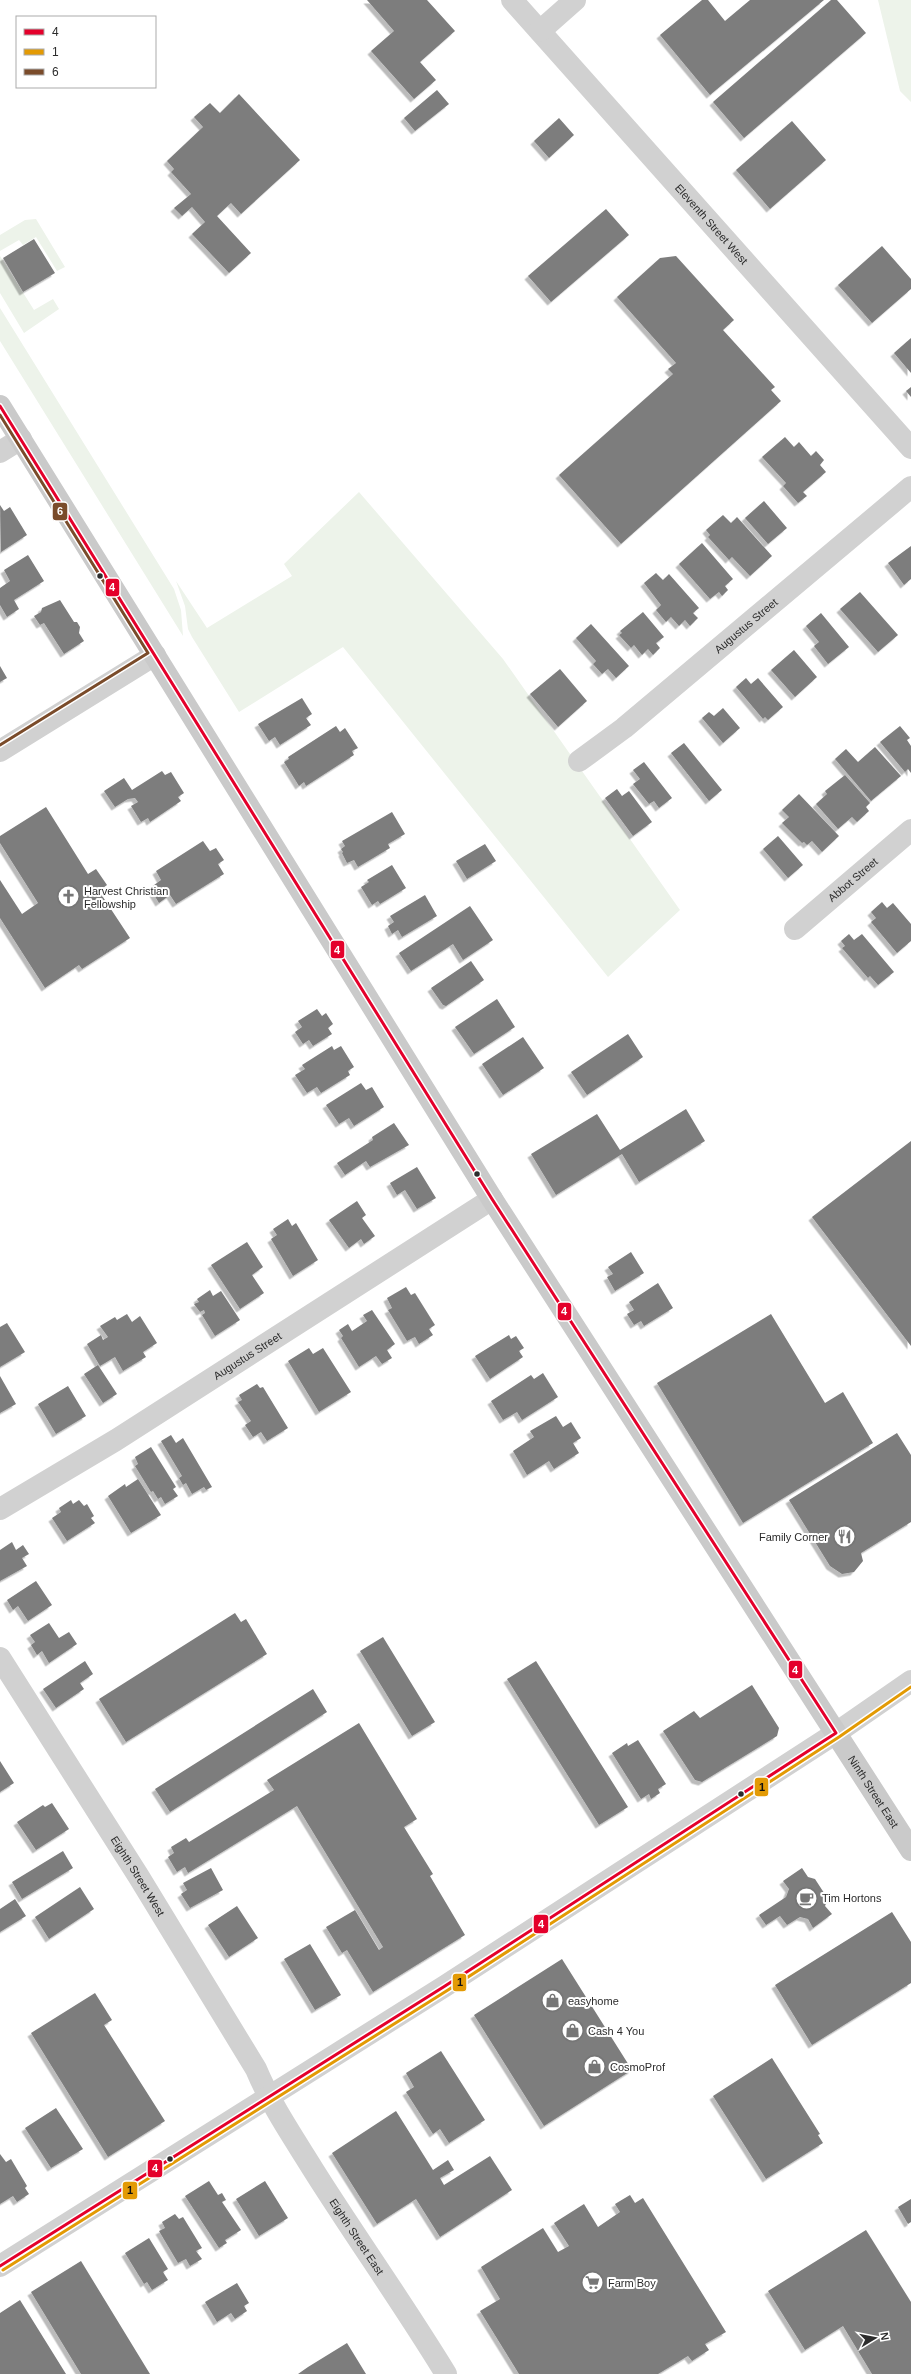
<svg xmlns="http://www.w3.org/2000/svg" width="911" height="2374" font-family="Arial,sans-serif">
	<style>
		.green { fill: #edf3ea }
		.building { fill: #7d7d7d; filter: url(#shadow) }
		.lines { fill: none; stroke-linecap: round; stroke-linejoin: round }
		.minor { stroke: #d1d1d1; stroke-width: 22 }
		.tertiary { stroke: #d1d1d1; stroke-width: 22 }
		.secondary { stroke: #cacaca; stroke-width: 22 }
		.bus-1-casing { stroke: #fff; stroke-width: 6 }
		.bus-2-casing { stroke: #fff; stroke-width: 6 }
		.bus-3-casing { stroke: #fff; stroke-width: 6 }
		.bus-1 { stroke: #e4002b; stroke-width: 3 }
		.bus-2 { stroke: #e39a04; stroke-width: 3 }
		.bus-3 { stroke: #7a4b2a; stroke-width: 3 }
		.bus-dot { fill: #2c2c2c; stroke: #fff; stroke-width: 1.5 }
		.labels { text-anchor: middle; stroke-width: 4; stroke-linejoin: round; paint-order: stroke }
		.street-label { font-size: 11px; fill: #2c2c2c; stroke: #fff }
		.poi-label { font-size: 11px; fill: #2c2c2c; stroke: #fff; text-anchor: start }
		.line-badge { stroke: #fff; stroke-width: 1.5 }
		.badge-label { font-size: 11px; text-anchor: middle; font-weight: bold; fill: #fff }
		.pale-badge-label { font-size: 11px; text-anchor: middle; font-weight: bold; fill: #111 }
	</style>
	<defs>
		<filter id="shadow"><feDropShadow dx="-3.5" dy="3.5" stdDeviation="0" flood-color="#0004"/></filter>
	</defs>
	<rect width="100%" height="100%" fill="#fff"/>
	<path class="green" d="M878,0h33v102l-11,-11z
		M36,219l29,48 -8,4 -21,-34 -13,8 -4,-5 -19,11v-16l25,-15z
		M0,256l34,54 19,-11 6,10 -35,24 -24,-40z
		M0,308l174,281 7,21 2,26 -183,-295z
		M359,492l144,167 177,251 -72,67 -265,-330 -104,65 -47,-75 -4,-8 -3,-23 -9,-25 31,47 85,-52 -8,-12z"/>
	<path class="building" d="M367,0h60l28,31 -35,31 16,18 -22,19 -43,-48 23,-20z
		M702,0h6l17,21 25,-21h74l-114,95 -50,-60z
		M831,0h6l29,33 -122,105 -31,-36z
		M437,90l12,14 -34,27 -11,-13z
		M239,94l61,66 -59,54 -10,-11 -14,13 34,37 -22,20 -37,-39 13,-12 -13,-15 -10,9 -8,-8 17,-14 -20,-22 3,-3 -7,-8 36,-34 -9,-10 16,-14 10,10z
		M559,118l15,17 -25,23 -15,-17z
		M792,121l34,39 -56,49 -34,-39z
		M606,209l23,26 -78,67 -23,-26z
		M34,239l21,34 -32,19 -20,-34z
		M882,246l29,33v10l-39,34 -34,-38z
		M676,256l58,64 -11,10 52,57 -4,3 10,11 -160,143 -62,-69 114,-101 -5,-5 8,-6 -59,-66 43,-39z
		M911,338v35l-17,-20z
		M911,387v10l-5,-6z
		M785,437l9,10 5,-5 12,14 5,-5 8,9 -4,5 6,7 -23,20 4,4 -9,7 -15,-17 3,-3 -24,-26z
		M764,501l23,27 -19,16 -23,-26z
		M0,505l4,6 6,-4 17,28 -26,17z
		M723,515l8,8 6,-6 35,39 -22,20 -18,-19 -3,3 -21,-23 2,-2 -4,-5z
		M702,543l31,36 -8,7 3,4 -6,6 -3,-4 -9,7 -31,-35z
		M911,546v33l-7,6 -16,-22z
		M28,555l16,26 -30,19 5,9 -12,8 -7,-12v-17l10,-7 -6,-11z
		M656,573l7,7 6,-6 30,34 -6,5 5,5 -8,8 -5,-6 -6,6 -8,-9 -5,5 -10,-12 5,-5 -17,-22z
		M860,592l38,43 -20,17 -38,-43z
		M60,600l14,22h3l3,5 -1,6 5,8 -20,13 -20,-31 -4,2 -6,-9 7,-4 1,-4z
		M643,612l21,25 -8,6 4,5 -7,7 -5,-6 -6,6 -8,-10 -3,3 -12,-13 3,-2 -2,-2z
		M821,613l28,34 -21,17 -14,-18 5,-4 -13,-16z
		M591,624l38,42 -13,12 -8,-9 -6,5 -9,-10 3,-3 -20,-23z
		M794,650l23,27 -22,20 -24,-27z
		M0,666l7,12 -7,4z
		M560,669l27,32 -29,26 -28,-33z
		M746,678l5,6 7,-6 25,29 -15,13 -3,-3 -2,2 -27,-32z
		M302,698l10,16 -6,4 5,7 -31,20 -5,-8 -6,4 -11,-17z
		M723,708l17,20 -17,15 -21,-25 7,-6 5,4z
		M336,726l4,6 5,-4 13,20 -6,3 2,4 -48,31 -2,-4 -5,4 -15,-24 5,-3 -1,-2z
		M900,726l10,12 -3,2 4,6v27l-3,-4 -3,3 -25,-30z
		M684,743l38,47 -13,11 -38,-48z
		M875,747l26,29 -30,25 -36,-42 11,-10 12,13z
		M644,762l28,36 -13,10 -5,-7 -5,3 -16,-20 7,-5 -7,-9z
		M162,771l3,4 6,-3 13,21 -6,4 3,4 -31,21 -2,-4 -7,4 -10,-16 7,-4 -3,-4 -7,1 -13,8 -11,-16 20,-13 8,12z
		M845,775l25,28 -4,4 3,4 -12,11 -5,-5 -14,12 -22,-25 11,-10 -2,-3z
		M617,789l5,7 7,-5 23,31 -19,14 -28,-38z
		M799,794l40,42 -17,16 -10,-11 -5,4 -3,-3 -2,1 -20,-20 7,-6 -7,-7z
		M46,807l42,67 8,-5 11,16 -8,6 31,47 -48,31 -3,-4 -34,23 -45,-70v-38l22,34 16,-11 -38,-60v-7z
		M392,812l13,22 -17,10 2,4 -32,19 -4,-7 -7,3 -5,-10 1,-1 -2,-3 4,-3 -3,-5z
		M778,836l25,29 -15,13 -25,-29z
		M203,841l7,10 6,-3 8,12 -6,4 6,10 -48,30 -6,-9 -11,8 -9,-15 11,-8 -5,-9z
		M485,844l11,17 -29,18 -11,-18z
		M392,865l14,23 -26,16 -2,-3 -6,4 -11,-18 8,-5 -2,-2z
		M425,895l12,21 -35,21 -4,-7 -6,4 -4,-8 6,-4 -4,-6z
		M882,902l5,6 6,-5 18,21v17l-14,12 -26,-31 5,-4 -5,-6z
		M470,906l23,34 -30,20 -10,-16 -42,27 -12,-18z
		M849,934l5,6 8,-6 32,38 -16,13 -8,-9 -2,2 -26,-30 3,-2 -4,-5z
		M471,961l13,19 -38,26 -3,-1 -12,-17z
		M497,999l18,28 -41,27 -19,-27z
		M317,1009l5,7 4,-3 7,11 -5,4 4,6 -19,12 -4,-6 -6,4 -8,-12 7,-5 -4,-6z
		M628,1034l15,23 -56,38 -16,-23z
		M523,1037l21,31 -41,27 -21,-31z
		M332,1046l2,4 7,-4 13,21 -6,4 2,4 -29,18 -4,-6 -10,6 -12,-18 10,-6 -3,-4z
		M361,1083l5,7 6,-3 12,20 -30,19 -5,-8 -10,6 -13,-19z
		M686,1109l19,32 -66,41 -17,-28 -66,41 -25,-41 66,-40 23,36z
		M394,1123l15,22 -39,22 -4,-6 -21,14 -8,-12 36,-23 -1,-3z
		M911,1141v205l-99,-129z
		M417,1167l19,31 -19,11 -12,-19 -8,5 -7,-12z
		M357,1201l9,14 -4,3 13,18 -11,8 -3,-5 -12,9 -20,-28z
		M288,1219l4,7 4,-3 22,37 -25,16 -22,-37 6,-4 -4,-6z
		M247,1242l16,25 -11,8 12,18 -24,16 -29,-44z
		M631,1252l13,21 -29,18 -8,-14 6,-3 -5,-7z
		M658,1283l15,25 -29,18 -3,-5 -7,4 -7,-11 7,-4 -5,-8z
		M406,1287l5,8 4,-2 20,32 -6,4 4,6 -14,9 -4,-7 -8,4 -19,-31 4,-2 -5,-10z
		M210,1290l3,6 8,-5 19,29 -25,16 -13,-21 3,-2 -1,-3 -4,2 -6,-8 5,-2 -2,-3z
		M372,1310l23,34 -8,6 5,8 -10,6 -6,-8 -17,11 -18,-29 2,-2 -4,-6 9,-6 4,7 15,-10 -4,-6z
		M127,1314l5,8 8,-6 17,27 -14,9 3,5 -23,14 -8,-14 -15,9 -13,-22 14,-9 2,5 5,-3 -8,-11 15,-9 2,3z
		M771,1314l54,89 18,-11 30,51 -130,80 -86,-140z
		M7,1323l18,29 -25,15v-40z
		M509,1335l2,4 5,-3 8,12 -5,3 4,6 -33,22 -15,-23z
		M309,1348l4,6 10,-6 28,44 -32,20 -31,-51z
		M98,1365l19,29 -14,9 -19,-29z
		M543,1373l15,24 -36,23 -5,-8 -14,8 -12,-19 40,-26 3,4z
		M0,1376l16,28 -16,9z
		M257,1384l3,4 3,-1 25,41 -21,13 -6,-9 -8,5 -8,-12 6,-4 -13,-19 4,-2 -3,-5z
		M68,1386l18,30 -30,18 -18,-30z
		M556,1416l7,11 8,-5 10,16 -8,5 6,10 -25,16 -5,-8 -22,14 -14,-24 21,-14 -4,-6z
		M897,1433l14,22v67l-50,31 2,8 -9,11 -12,2 -12,-8 -41,-66z
		M171,1435l5,8 7,-5 29,49 -6,3 -2,-3 -12,7 -6,-11 -3,2 -4,-7 3,-2 -21,-35z
		M151,1447l25,40 -3,2 5,7 -13,8 -4,-7 -3,2 -5,-8 -2,1 -16,-26 3,-2 -3,-7z
		M138,1479l23,36 -30,18 -23,-37 17,-12 1,3z
		M71,1500l2,4 6,-4 5,6 3,-2 7,12 -3,2 4,5 -28,18 -15,-23 9,-6 -2,-4z
		M12,1542l4,8 7,-5 6,9 -7,4 5,8 -27,15v-31z
		M36,1581l16,24 -24,16 -10,-15 -5,4 -6,-10z
		M235,1613l6,9 5,-3 21,35 -141,88 -27,-43z
		M49,1623l10,15 10,-6 8,12 -28,19 -7,-12 -5,4 -6,-10 4,-3 -5,-7z
		M383,1637l52,85 -23,14 -52,-85z
		M85,1661l8,13 -13,9 4,6 -28,19 -13,-19z
		M536,1661l92,146 -29,18 -92,-146z
		M752,1685l27,43 -2,8 -75,46 -7,-2 -32,-49 31,-20 6,7z
		M313,1689l14,23 -157,100 -15,-23z
		M359,1723l58,96 -13,8 29,47 -3,2 35,59 -92,57 -26,-42 -5,3 -16,-26 29,-17 24,40 4,-3 -86,-141 -109,67 -3,-6 -8,5 -9,-15 6,-4 -3,-6 15,-9 3,4 85,-52 -7,-10z
		M638,1740l28,44 -8,5 2,4 -9,6 -2,-5 -8,5 -29,-46 15,-10 1,3z
		M0,1761l14,22 -14,9z
		M52,1803l17,26 -33,21 -19,-28 26,-17 2,2z
		M63,1851l10,17 -51,31 -10,-17z
		M211,1868l12,22 -33,18 -9,-14 6,-4 -4,-7z
		M802,1868l6,9 7,2 13,20 -3,7 7,8 -19,14 -5,-9 -8,-2 -13,8 -7,-9 -14,9 -7,-10 27,-18 3,-8 -6,-8z
		M80,1887l14,22 -45,30 -14,-22z
		M15,1899l11,17 -26,16v-23z
		M237,1906l21,32 -29,19 -21,-32z
		M892,1912l19,30v41l-99,62 -37,-60z
		M310,1944l31,51 -26,15 -31,-51z
		M562,1959l70,111 -88,56 -70,-111z
		M95,1993l17,27 -8,5 61,96 -57,36 -77,-124z
		M441,2051l44,69 -36,23 -9,-14 -7,5 -27,-42 8,-5 -8,-14z
		M772,2058l48,76 -2,1 5,8 -57,36 -53,-83z
		M56,2108l27,41 -32,19 -26,-40z
		M396,2111l37,59 15,-10 6,10 -14,8 4,7 46,-29 22,34 -72,47 -24,-38 -39,25 -45,-71z
		M0,2154l6,8 5,-3 16,27 -2,2 4,6 -12,8 -4,-6 -13,8z
		M209,2181l9,14 4,-2 4,7 -4,2 19,28 -16,10 2,3 -8,5 -34,-52z
		M265,2181l23,37 -29,18 -23,-37z
		M630,2195l5,8 8,-5 83,134 -21,12 4,6 -17,11 -4,-5 -30,18h-139l-39,-63 20,-12 -19,-32 62,-39 15,24 11,-6 -15,-23 30,-19 14,23 22,-15 -5,-8z
		M911,2199v23l-3,2 -10,-17z
		M175,2214l4,5 4,-2 19,31 -6,3 6,8 -12,7 -4,-7 -8,4 -19,-32 6,-3 -3,-6z
		M866,2230l45,72v72h-39l-29,-48 -38,24 -37,-59z
		M149,2238l19,31 -5,3 5,8 -16,10 -5,-8 -3,2 -19,-31z
		M81,2261l69,113h-69l-50,-82z
		M237,2283l12,20 -5,3 3,5 -12,8 -4,-6 -14,9 -12,-20z
		M20,2300l46,74h-66v-61z
		M347,2343l19,31h-68l10,-7z"/>
	<g class="lines">
		<g class="minor">
			<path id="s1" d="M512,0l399,448"/>
			<path d="M540,31l35,-31"/>
			<path d="M0,452l21,-13"/>
			<path d="M0,751l155,-96"/>
			<path id="s2" d="M579,761l45,-33 287,-241"/>
			<path id="s3" d="M795,929l116,-99"/>
			<path id="s4" d="M0,1509l116,-69 376,-241"/>
			<path id="s5" d="M0,1658l139,219 117,192c15,36 37,68 58,102 43,68 90,134 132,203"/>
		</g>
		<path class="tertiary" d="M0,2266l445,-280 391,-253 75,-52"/>
		<path class="secondary" id="s6" d="M0,406l492,793 419,651"/>
		<defs>
			<path id="bus-1" d="M0,406l492,793 344,534 -391,253 -445,280"/>
			<path id="bus-2" d="M3,2270l445,-280 391,-253 72,-50"/>
			<path id="bus-3" d="M0,415l148,238 -148,92"/>
		</defs>
		<use href="#bus-1" class="bus-1-casing"/>
		<use href="#bus-2" class="bus-2-casing"/>
		<use href="#bus-3" class="bus-3-casing"/>
		<use href="#bus-1" class="bus-1"/>
		<use href="#bus-2" class="bus-2"/>
		<use href="#bus-3" class="bus-3"/>
	</g>
	<defs>
		<symbol id="church-ring" viewBox="-11 -11 22 22"><circle r="9.5" fill="#fff" stroke="#767676" stroke-width="1.5"/><path d="M-1.2-6h2.4v3.5h3.3v2.4h-3.3V6h-2.4V-.1h-3.3v-2.4h3.3Z" fill="#767676"/></symbol>
		<symbol id="restaurant-ring" viewBox="-11 -11 22 22"><circle r="9.5" fill="#fff" stroke="#767676" stroke-width="1.5"/><path d="M-5-6h1v4h1v-4h1v4h1v-4h1v5L-1.5 .5V6h-2V.5L-5-1ZM5-6V6H3V1.5H1.5Q1.5-4 5-6Z" fill="#767676"/></symbol>
		<symbol id="cafe-ring" viewBox="-11 -11 22 22"><circle r="9.5" fill="#fff" stroke="#767676" stroke-width="1.5"/><path d="M-5.5-4.5H6V0H3Q3 3.5 0 3.5H-2.5Q-5.5 3.5-5.5 0ZM3-3.2v2h1.7v-2ZM-6 4.5H4V6H-6Z" fill="#767676"/></symbol>
		<symbol id="shop-ring" viewBox="-11 -11 22 22"><circle r="9.5" fill="#fff" stroke="#767676" stroke-width="1.5"/><path d="M-5-2.5h2.3a2.7 3.5 0 0 1 5.4 0H5L5.5 6h-11ZM-1.5-2.5h3a1.5 2.3 0 0 0-3 0Z" fill="#767676"/></symbol>
		<symbol id="supermarket-ring" viewBox="-11 -11 22 22"><circle r="9.5" fill="#fff" stroke="#767676" stroke-width="1.5"/><path d="M-6-5.5h2.5l.6 2H6L4.5 2H-2.5L-4.4-4H-6ZM-1.5 3.2a1.3 1.3 0 1 0 .1 0ZM3 3.2a1.3 1.3 0 1 0 .1 0Z" fill="#767676"/></symbol>
	</defs>
	<g fill-rule="evenodd">
		<use href="#church-ring" x="56" y="884" width="25" height="25"/>
		<use href="#restaurant-ring" x="832" y="1524" width="25" height="25"/>
		<use href="#cafe-ring" x="794" y="1886" width="25" height="25"/>
		<use href="#shop-ring" x="540" y="1988" width="25" height="25"/>
		<use href="#shop-ring" x="560" y="2018" width="25" height="25"/>
		<use href="#shop-ring" x="582" y="2054" width="25" height="25"/>
		<use href="#supermarket-ring" x="580" y="2270" width="25" height="25"/>
	</g>
	<g class="bus-dot">
		<circle cx="100" cy="576" r="3.5"/>
		<circle cx="477" cy="1174" r="3.5"/>
		<circle cx="741" cy="1794" r="3.5"/>
		<circle cx="170" cy="2159" r="3.5"/>
	</g>
	<g class="labels">
		<g class="street-label">
			<text dy="4" stroke="none"><textPath href="#s1" startOffset="300">Eleventh Street West</textPath></text>
			<text dy="4" stroke="none"><textPath href="#s2" startOffset="215">Augustus Street</textPath></text>
			<text dy="4" stroke="none"><textPath href="#s3" startOffset="76">Abbot Street</textPath></text>
			<text dy="4" stroke="none"><textPath href="#s4" startOffset="291">Augustus Street</textPath></text>
			<text dy="4" stroke="none"><textPath href="#s6" startOffset="1638">Ninth Street East</textPath></text>
			<text dy="4" stroke="none"><textPath href="#s5" startOffset="258">Eighth Street West</textPath></text>
			<text dy="4" stroke="none"><textPath href="#s5" startOffset="680">Eighth Street East</textPath></text>
		</g>
		<g class="poi-label">
			<text x="84" y="895">Harvest Christian<tspan x="84" dy="13">Fellowship</tspan></text>
			<text x="828" y="1541" text-anchor="end">Family Corner</text>
			<text x="822" y="1902">Tim Hortons</text>
			<text x="568" y="2005">easyhome</text>
			<text x="588" y="2035">Cash 4 You</text>
			<text x="610" y="2071">CosmoProf</text>
			<text x="608" y="2287">Farm Boy</text>
		</g>
	</g>
	<g class="line-badge">
		<rect x="52" y="502" width="16" height="19" rx="4" fill="#7a4b2a"/>
		<rect x="105" y="578" width="15" height="19" rx="4" fill="#e4002b"/>
		<rect x="330" y="940" width="15" height="19" rx="4" fill="#e4002b"/>
		<rect x="557" y="1302" width="15" height="19" rx="4" fill="#e4002b"/>
		<rect x="788" y="1660" width="15" height="19" rx="4" fill="#e4002b"/>
		<rect x="754" y="1777" width="15" height="20" rx="4" fill="#e39a04"/>
		<rect x="533" y="1914" width="16" height="20" rx="4" fill="#e4002b"/>
		<rect x="452" y="1973" width="15" height="19" rx="4" fill="#e39a04"/>
		<rect x="147" y="2159" width="16" height="19" rx="4" fill="#e4002b"/>
		<rect x="122" y="2181" width="16" height="19" rx="4" fill="#e39a04"/>
	</g>
	<g class="badge-label">
		<text x="60" y="515">6</text>
		<text x="112" y="591">4</text>
		<text x="337" y="954">4</text>
		<text x="564" y="1315">4</text>
		<text x="795" y="1674">4</text>
		<text x="541" y="1928">4</text>
		<text x="155" y="2172">4</text>
	</g>
	<g class="pale-badge-label">
		<text x="762" y="1791">1</text>
		<text x="460" y="1986">1</text>
		<text x="130" y="2194">1</text>
	</g>
	<rect x="16" y="16" width="140" height="72" fill="#ffffff" stroke="#ababab"/>
	<rect x="24" y="29" width="20" height="6" fill="#e4002b" stroke="#ababab"/>
	<text x="52" y="36" font-size="12" fill="#2c2c2c">4</text>
	<rect x="24" y="49" width="20" height="6" fill="#e39a04" stroke="#ababab"/>
	<text x="52" y="56" font-size="12" fill="#2c2c2c">1</text>
	<rect x="24" y="69" width="20" height="6" fill="#7a4b2a" stroke="#ababab"/>
	<text x="52" y="76" font-size="12" fill="#2c2c2c">6</text>
	<g transform="translate(875 2338) rotate(80)" stroke="#ffffff" stroke-width="3" paint-order="stroke">
	<path d="M0-3L7 15L0 10L-7 15Z" fill="#2c2c2c"/>
	<text y="-6" font-size="11" font-weight="bold" text-anchor="middle" fill="#2c2c2c">N</text>
	</g>
</svg>
